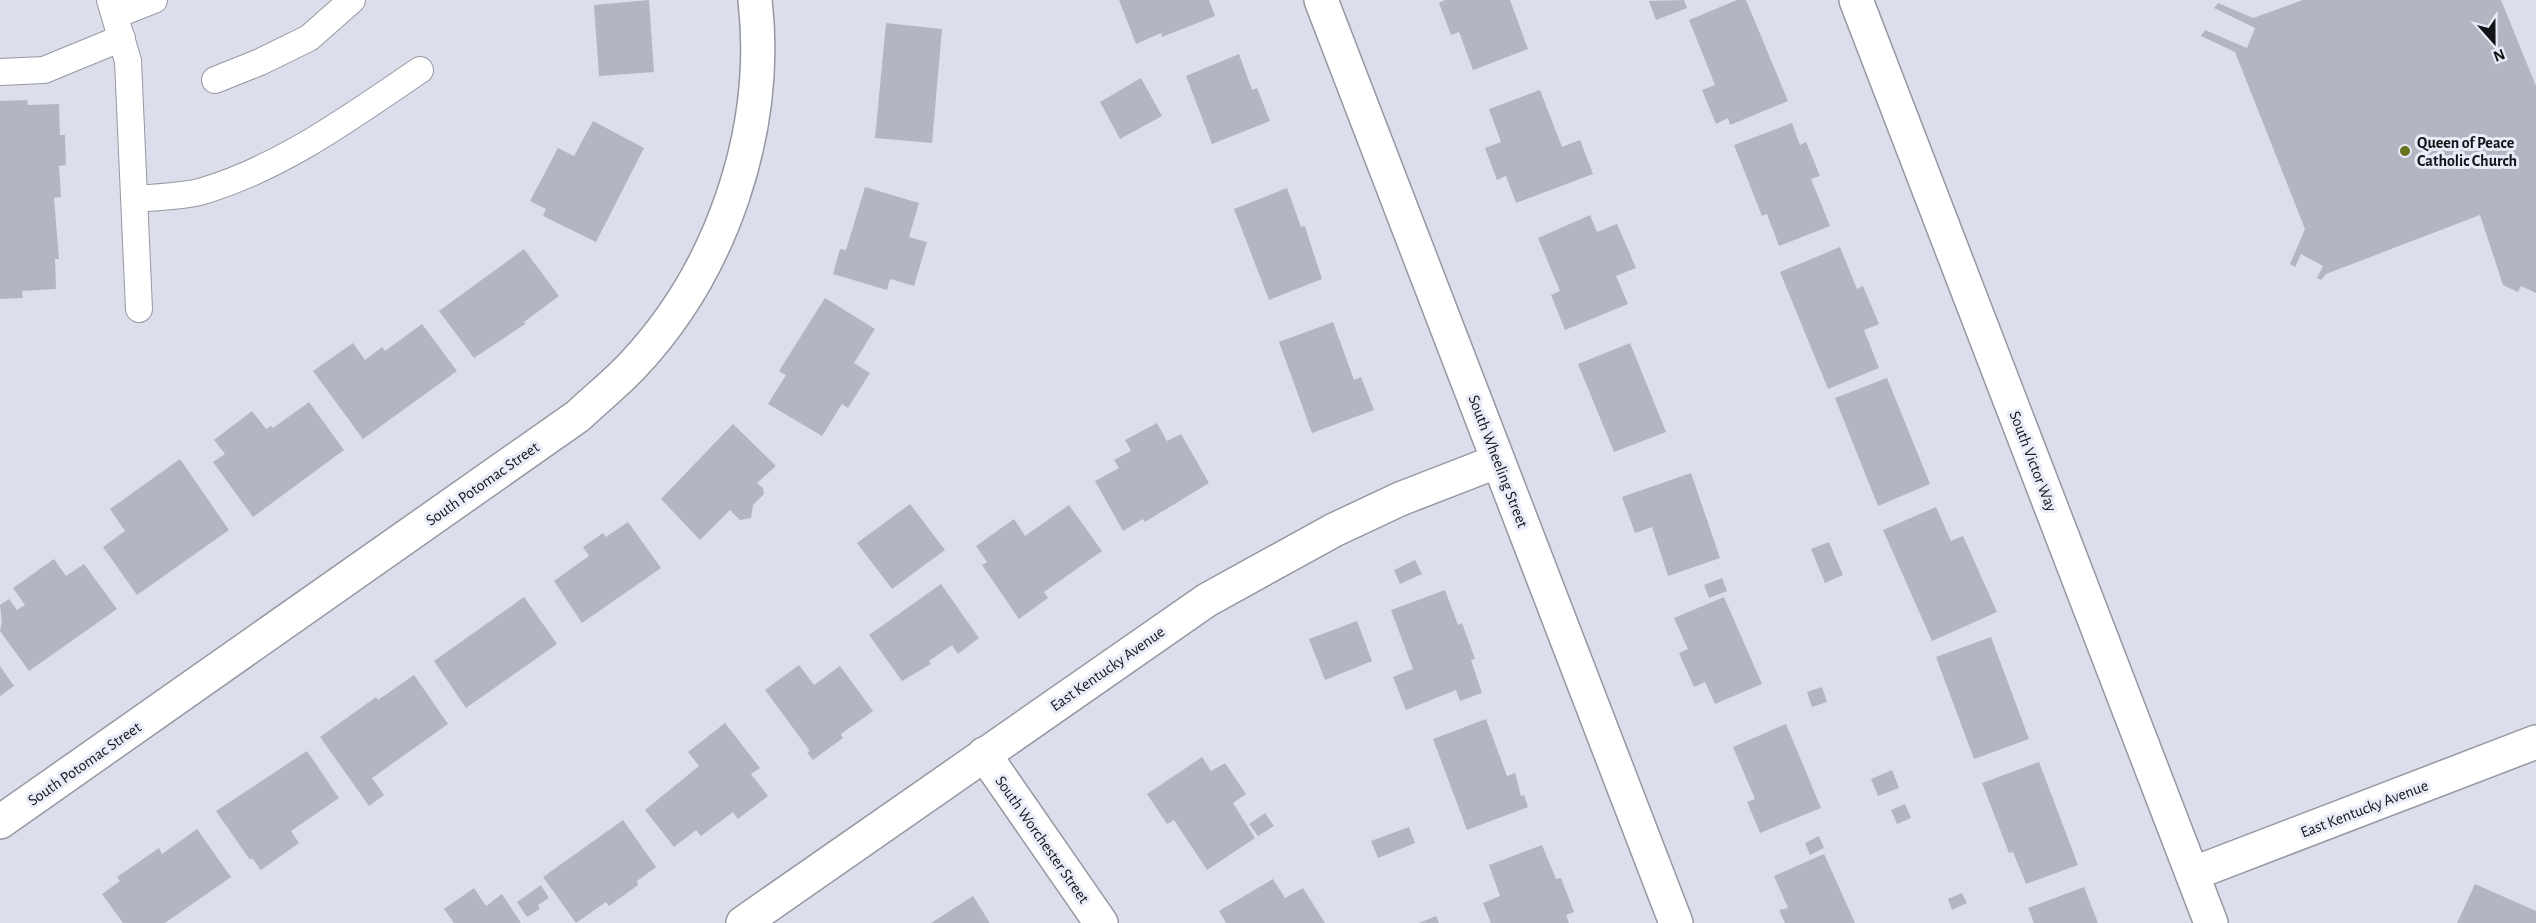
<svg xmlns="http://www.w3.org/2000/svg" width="2536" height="923" font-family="'Alegreya Sans',sans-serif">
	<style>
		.building { fill: #b3b6c1 }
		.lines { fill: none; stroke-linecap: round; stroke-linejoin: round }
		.lane-casing { stroke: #9598a3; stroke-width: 28 }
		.street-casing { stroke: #9598a3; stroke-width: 36 }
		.secondary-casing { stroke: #9598a3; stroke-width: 36 }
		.lane { stroke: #fff; stroke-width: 26 }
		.street { stroke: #fff; stroke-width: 33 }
		.secondary { stroke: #fff; stroke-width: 33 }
		.poi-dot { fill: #67721c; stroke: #e9ecf8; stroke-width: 2 }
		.labels { text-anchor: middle; stroke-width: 6; stroke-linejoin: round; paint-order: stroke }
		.poi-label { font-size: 16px; font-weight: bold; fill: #131417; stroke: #e9ecf8; text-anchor: start }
		.street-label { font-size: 16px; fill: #131417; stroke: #e9ecf8 }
	</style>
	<rect width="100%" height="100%" fill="#dcdfeb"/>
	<path class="building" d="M649,0l5,72 -55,4 -5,-71z
		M1119,0h90l6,16 -53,21 -1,-4 -25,11z
		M1445,0h65l18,49 -55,21 -14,-38 -8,3 -12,-32z
		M1684,0l3,8 -31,12 -7,-19z
		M1737,0h9l42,101 -58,24 -2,-7 -12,6 -14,-34 13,-5 -26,-65z
		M2303,0h198l35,86v207l-15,-7 -3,6 -15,-7 -23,-70 -154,59 -5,6 -4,-2 6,-12 -22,-12 -6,13 -5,-3 15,-35 -70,-177 -34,-16 4,-6 42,18 8,-20 -41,-20 4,-5 35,15z
		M886,23l56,6 -10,114 -57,-5z
		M1239,54l13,36 5,-2 13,33 -58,23 -26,-68z
		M1141,78l21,38 -42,23 -20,-37z
		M1540,90l22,57 18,-7 13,34 -77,29 -10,-27 -9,4 -12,-32 16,-6 -12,-33z
		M27,100l1,5 31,-1 1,31h5l1,30 -7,1 2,31 -7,1 5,61h-4l1,30 -34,2 1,7 -23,1v-198z
		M593,121l51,27 -48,94 -53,-26 3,-7 -16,-8 28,-53 16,8z
		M1792,123l8,22 6,-3 14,34 -9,3 19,47 -51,20 -12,-32 -5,2 -28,-71z
		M865,187l54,16 -10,34 18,5 -13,44 -24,-7 -3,11 -54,-16 7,-25 6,1z
		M1287,188l14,39 4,-1 1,4 16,49 -53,21 -35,-91z
		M1590,215l7,17 20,-8 19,44 -20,8 12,28 -63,26 -14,-35 9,-4 -22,-53z
		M1840,247l17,42 6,-3 16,38 -15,6 15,38 -51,21 -48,-117z
		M524,249l35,47 -35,26 1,2 -51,34 -35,-47z
		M825,298l50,31 -21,34 16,10 -22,35 -6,-4 -20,32 -54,-32 18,-29 -7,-4z
		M1333,322l21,58 7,-3 13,33 -62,23 -33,-91z
		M422,324l35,47 -94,68 -50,-68 40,-28 12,17 17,-13 3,4z
		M1630,343l36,89 -52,20 -36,-88z
		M1887,378l43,106 -52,22 -43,-108z
		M309,402l35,48 -91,67 -40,-55 12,-8 -11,-14 38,-29 14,18 5,-3 2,2z
		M1157,423l10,18 14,-7 28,49 -64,39 -2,-3 -20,12 -28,-50 24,-13 -5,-8 17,-9 -6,-11z
		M733,424l43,42 -19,17 6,5 1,6 -11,11 -2,13 -11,2 -10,-10 -30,30 -39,-41z
		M180,459l49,71 -92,65 -34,-48 22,-16 -15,-22z
		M1691,473l29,85 -52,18 -16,-49 -17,6 -13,-36z
		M910,504l35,46 -53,39 -35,-46z
		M1069,505l33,46 -58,41 4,6 -29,21 -37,-54 5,-3 -11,-16 38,-27 11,17z
		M1936,507l15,34 12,-5 34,76 -65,29 -49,-111z
		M628,522l33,46 -79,55 -28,-42 35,-25 -6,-9 20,-14 3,4z
		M1829,542l14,33 -18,8 -14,-34z
		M54,559l12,17 18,-12 33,45 -88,62 -29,-40 2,-9 -2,-17 9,-6 8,11 8,-5 -12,-17z
		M1415,560l7,14 -22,10 -6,-14z
		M1722,578l5,13 -18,7 -5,-13z
		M941,584l38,54 -21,16 -6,-9 -23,16 2,3 -29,17 -33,-46z
		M1445,590l13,35 4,-2 13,36 -4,1 11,33 -22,8 -4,-11 -50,20 -13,-33 20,-8 -22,-59z
		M524,597l33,47 -91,64 -32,-47z
		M1724,597l38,87 -47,20 -10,-22 -11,5 -15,-34 9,-4 -14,-31z
		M1357,621l15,40 -47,19 -16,-41z
		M1991,637l38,102 -55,20 -38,-102z
		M799,665l15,20 26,-19 33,45 -32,23 2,4 -30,22 -6,-8 3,-1 -45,-61z
		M0,666l14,20 -14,10z
		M414,675l34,49 -76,54 12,17 -15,11 -49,-69 56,-40 2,3z
		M1822,687l5,15 -15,5 -5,-15z
		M1486,719l21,57 8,-3 6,23 3,-1 4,12 -61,23 -34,-91z
		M725,723l35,45 -9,6 17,22 -30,23 -5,-7 -32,24 -5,-6 -22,17 -29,-37 54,-44 -11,-14z
		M1786,724l35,84 -61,25 -13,-31 8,-3 -22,-52z
		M307,751l32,47 -48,33 8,12 -38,27 -9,-12 -2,2 -34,-49z
		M1202,757l9,14 14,-8 21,31 -13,9 22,35 -48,32 -33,-50 -7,4 -20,-30z
		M2039,762l39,103 -52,19 -13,-32 -4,1 -27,-70z
		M1892,770l7,18 -21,8 -7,-17z
		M1905,804l6,14 -14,6 -6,-14z
		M1265,813l9,13 -16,10 -9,-12z
		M623,820l33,47 -19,14 1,4 -29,21 -3,-4 -30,21 -33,-46z
		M1409,827l6,16 -37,15 -7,-17z
		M197,829l34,48 -66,46h-42l-21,-29 18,-13 -3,-4 42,-29 3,6z
		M1819,836l5,12 -14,7 -5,-12z
		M1542,845l14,34 5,-1 13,34 -8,3 3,8h-78l-8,-20 17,-7 -11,-31z
		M1824,854l31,69h-70l-6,-13 9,-2 -14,-32z
		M1273,879l12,19 18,-10 22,35h-99l-7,-12z
		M2475,884l61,27v12h-79z
		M541,885l8,13 -11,7 2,4 -13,8 -10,-15z
		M2084,887l14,36h-64l-6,-15z
		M474,888l12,18 16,-12 19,29h-67l-10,-14z
		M1962,893l5,10 -15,7 -4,-11z
		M973,896l17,27h-59z
		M1436,916l3,7h-20z"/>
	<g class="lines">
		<defs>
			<path id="lane" d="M110,0l18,61 11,248
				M116,15l38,-15
				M0,72l44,-2 78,-32
				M215,80l45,-18 49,-24 43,-38
				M134,199c22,-2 48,-2 69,-8 80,-24 149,-75 217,-121"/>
			<path id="street" d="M1321,0l355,923
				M1856,0l355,923
				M984,754l117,169
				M2192,874l344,-132
				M743,923l464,-323 127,-70 66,-31 98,-38"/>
			<path id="secondary" d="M0,822l578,-406c18,-17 37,-32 54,-50 90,-95 138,-236 123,-366"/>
		</defs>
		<use href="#lane" class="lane-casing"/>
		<use href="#street" class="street-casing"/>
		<use href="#secondary" class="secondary-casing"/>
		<use href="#lane" class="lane"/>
		<use href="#street" class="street"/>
		<use href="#secondary" class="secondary"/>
	</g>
	<circle class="poi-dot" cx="2405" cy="151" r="6"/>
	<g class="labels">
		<g class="poi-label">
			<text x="2417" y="148">Queen of Peace<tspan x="2417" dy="18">Catholic Church</tspan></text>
		</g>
		<g class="street-label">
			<text transform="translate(1499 461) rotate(69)" y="6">South Wheeling Street</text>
			<text transform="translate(2034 461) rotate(69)" y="6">South Victor Way</text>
			<text transform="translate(482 483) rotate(-35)" y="6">South Potomac Street</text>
			<text transform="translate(1107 668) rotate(-35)" y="6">East Kentucky Avenue</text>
			<text transform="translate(84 763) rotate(-35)" y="6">South Potomac Street</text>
			<text transform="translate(2364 808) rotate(-21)" y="6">East Kentucky Avenue</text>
			<text transform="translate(1043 839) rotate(55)" y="6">South Worchester Street</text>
		</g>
	</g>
	<g transform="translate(2494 42) rotate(159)" stroke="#e9ecf8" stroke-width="4.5" paint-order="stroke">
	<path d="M0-4.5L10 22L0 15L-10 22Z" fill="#131417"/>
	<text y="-9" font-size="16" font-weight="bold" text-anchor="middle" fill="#131417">N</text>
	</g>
</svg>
